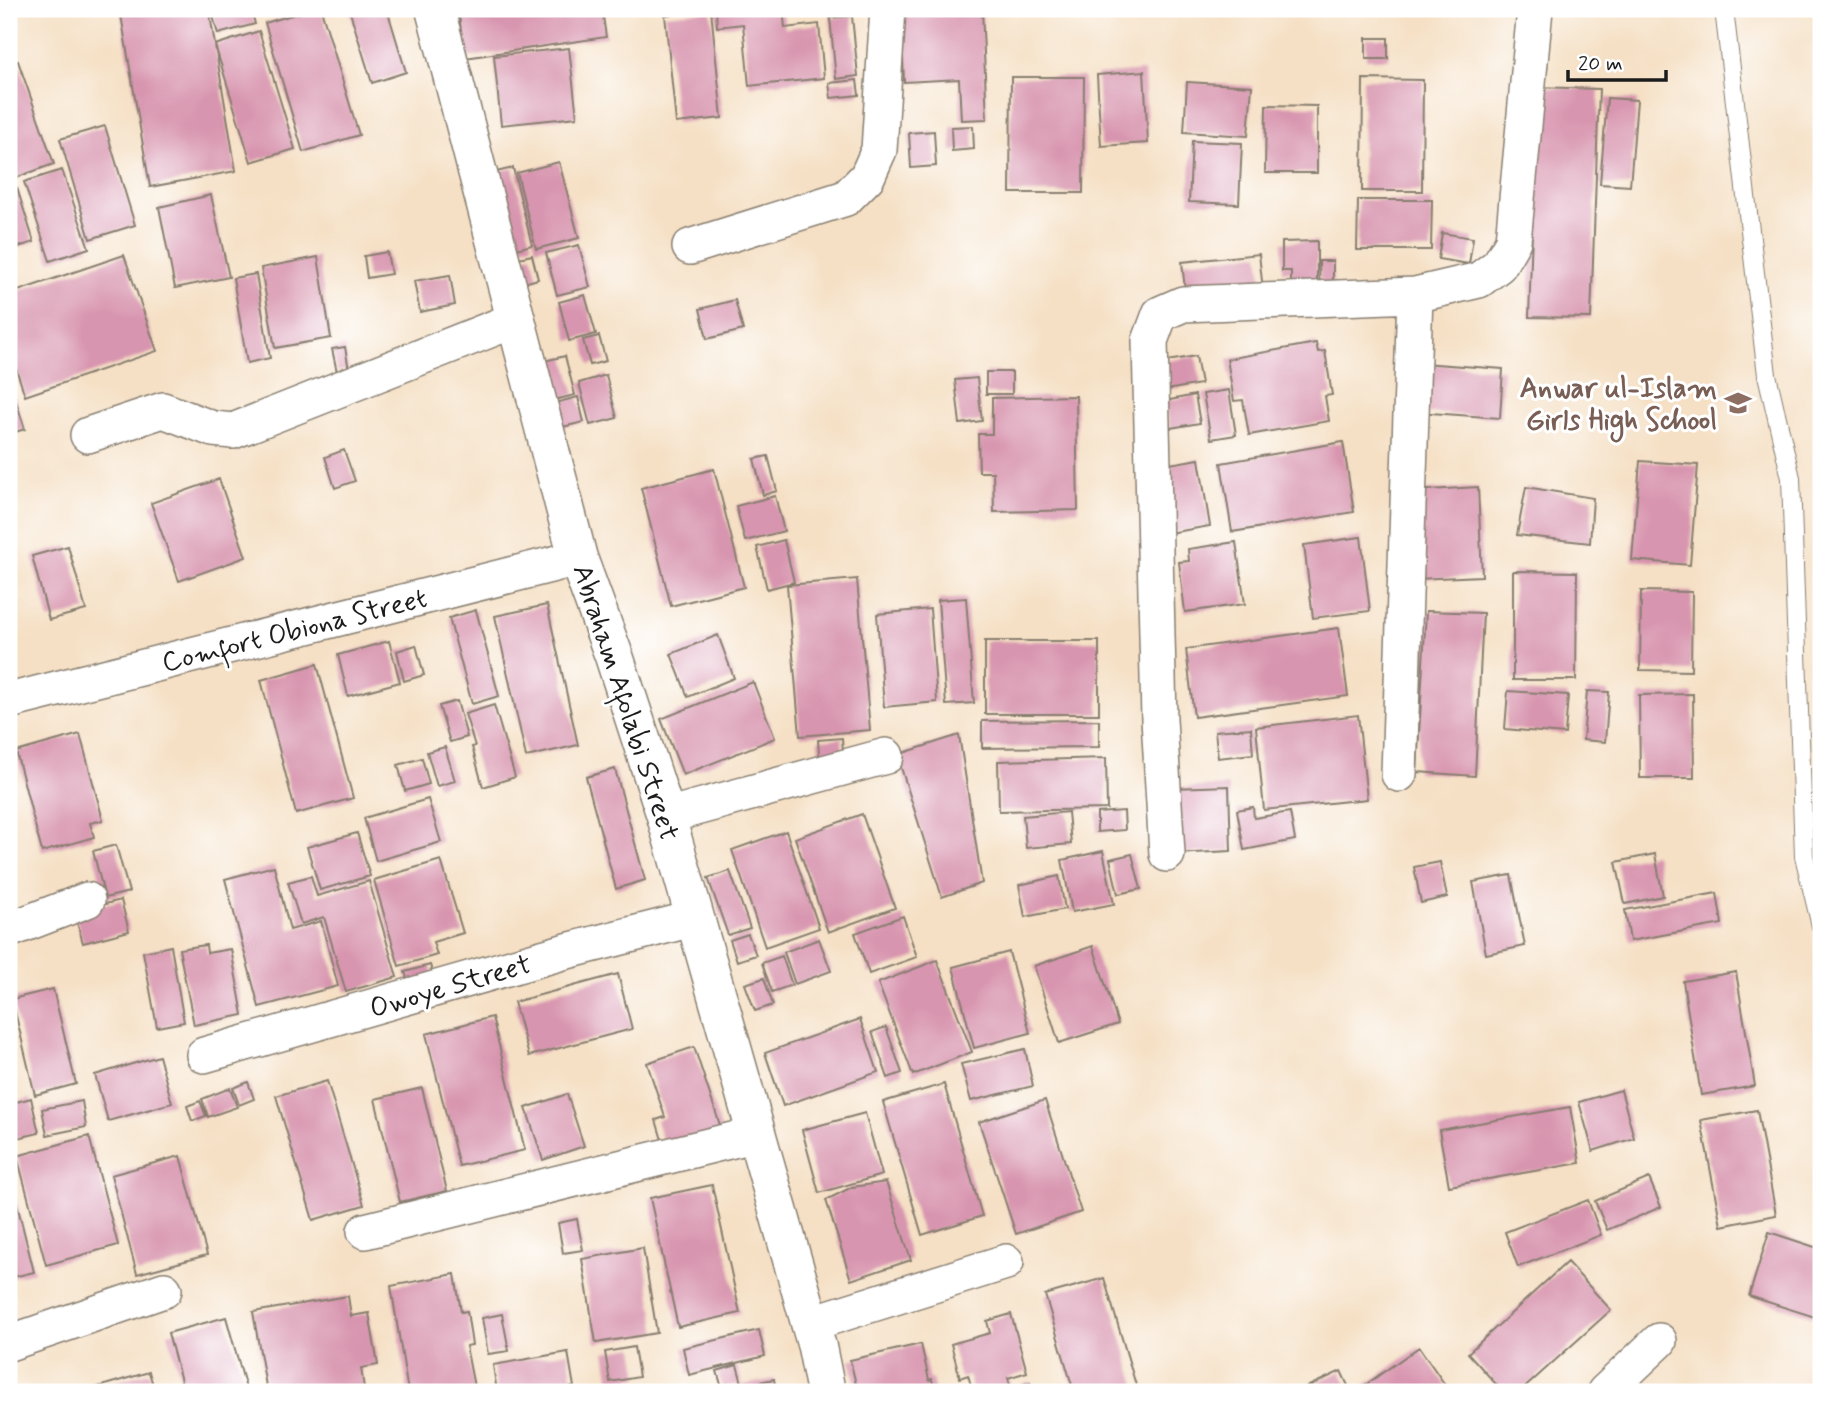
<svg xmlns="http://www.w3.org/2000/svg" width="1830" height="1401" font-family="Mynerve,sans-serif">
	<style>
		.building { fill: #d895af }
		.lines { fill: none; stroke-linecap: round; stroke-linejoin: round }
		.service-casing { stroke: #887e70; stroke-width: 20 }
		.minor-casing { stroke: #887e70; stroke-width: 38 }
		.tertiary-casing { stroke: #887e70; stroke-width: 41 }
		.service { stroke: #fff; stroke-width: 18 }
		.minor { stroke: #fff; stroke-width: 35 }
		.tertiary { stroke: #fff; stroke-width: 38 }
		.labels { text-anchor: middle; stroke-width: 6; stroke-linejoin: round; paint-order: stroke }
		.education-label { font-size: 28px; font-weight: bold; fill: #785e54; stroke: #fff; text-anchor: end }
		.street-label { font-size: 28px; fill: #1c1c1c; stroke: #fff }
	</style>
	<rect width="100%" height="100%" fill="#fff"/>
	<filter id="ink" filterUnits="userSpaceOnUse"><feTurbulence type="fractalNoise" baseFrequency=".0143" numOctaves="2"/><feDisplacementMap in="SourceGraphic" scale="14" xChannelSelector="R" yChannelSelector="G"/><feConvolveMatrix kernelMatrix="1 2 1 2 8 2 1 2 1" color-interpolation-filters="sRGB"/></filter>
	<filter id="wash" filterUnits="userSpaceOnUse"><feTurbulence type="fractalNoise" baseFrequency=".00686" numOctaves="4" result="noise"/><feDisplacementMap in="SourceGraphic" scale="28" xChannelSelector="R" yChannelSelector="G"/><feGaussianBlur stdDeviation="1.57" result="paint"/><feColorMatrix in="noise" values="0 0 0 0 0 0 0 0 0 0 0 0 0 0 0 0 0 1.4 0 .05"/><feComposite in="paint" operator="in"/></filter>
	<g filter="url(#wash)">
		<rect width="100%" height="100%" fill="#f5e0c5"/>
		<g id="blocks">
			<path class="building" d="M120,9h89l27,162 -86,16z
				M211,9h40l4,15 -37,10z
				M312,9h9l38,126 -56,17 -38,-129z
				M349,9h38l19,63 -34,11z
				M458,9h144l4,28 -141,21z
				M716,9h67l2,19 34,-4 5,54 -75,8 -6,-62 -26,3z
				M901,9h81l5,110 -26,1 -2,-41 -55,3z
				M711,10l11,108 -46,5 -11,-108z
				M852,16l6,60 -22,3 -6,-61z
				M259,31l36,118 -44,13 -36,-117z
				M1366,38h22v21h-22z
				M569,48l8,69 -76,8 -7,-69z
				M18,61l36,103 -45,16v-116z
				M1144,71l4,72 -47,3 -4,-71z
				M1011,77h73l-1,116h-73z
				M1363,79l60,1 -1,111h-60z
				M857,80l2,15 -28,3 -2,-15z
				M1187,82l65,4 -4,50 -64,-4z
				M1537,87l62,2 -8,229 -62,-1z
				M1607,98l30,2 -7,86 -30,-2z
				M1266,105l51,1v67h-52z
				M105,126l30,99 -45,14 -30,-100z
				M973,126l1,23 -22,2 -1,-24z
				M934,131l2,35 -25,2 -2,-35z
				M1192,141l50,2 -3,61 -50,-2z
				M559,162l20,76 -43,11 -19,-76z
				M513,168l19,77 -24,6 -20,-77z
				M62,170l27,78 -39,13 -26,-79z
				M17,188l17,54 -25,8v-60z
				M211,195l18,82 -54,11 -16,-81z
				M1358,200h74l-1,50h-74z
				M1442,233l31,5 -4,26 -31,-5z
				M1317,241v53h-26v-23h-9v-29z
				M579,245l11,42 -33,8 -11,-42z
				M387,252l4,22 -24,4 -3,-22z
				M1259,254l4,36 -77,9 -4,-37z
				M124,255l33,96 -132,45 -16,-49v-53z
				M532,255l6,24 -25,7 -7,-25z
				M318,257l13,81 -56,10 -14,-80z
				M1319,261h14v35h-13z
				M256,274l14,84 -23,5 -14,-85z
				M450,275l5,30 -35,7 -6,-31z
				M585,295l11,39 -27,7 -10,-39z
				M735,300l8,30 -36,9 -7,-30z
				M599,336l7,25 -16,4 -7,-25z
				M1316,343l2,9 7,-1 7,44 -7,1 4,25 -80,14 -6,-35 -9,1 -7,-42z
				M345,347l4,23 -12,2 -5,-23z
				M565,356l10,39 -25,6 -10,-39z
				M1196,356l5,28 -41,7 -4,-28z
				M1422,363l81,6 -3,49 -83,-6z
				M986,372h26v22h-26z
				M606,375l11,43 -27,7 -11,-42z
				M977,378l5,43 -22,3 -5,-44z
				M9,379l16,50 -16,5z
				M1229,390l7,45 -25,4 -8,-45z
				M1195,395l5,28 -30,5 -5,-27z
				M1076,396l2,114 -84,2 -1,-40h-14l-1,-38h14v-36z
				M578,397l6,25 -26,6 -7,-24z
				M1343,442l11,70 -122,20 -11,-69z
				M344,450l11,31 -20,7 -10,-31z
				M768,456l9,35 -14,4 -9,-36z
				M1199,459l11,67 -41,7 -11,-67z
				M1640,461l58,4 -8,100 -58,-5z
				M714,469l30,118 -73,19 -30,-118z
				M219,479l27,78 -67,24 -28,-78z
				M1478,487l4,89 -66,3 -4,-88z
				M1526,487l67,11 -3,45 -73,-8z
				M775,496l9,35 -39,10 -9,-35z
				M1361,537l9,74 -57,7 -9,-73z
				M784,540l10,42 -27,7 -10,-42z
				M1236,542l9,62 -60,8 -6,-50 10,-1 -1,-12z
				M68,546l18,64 -37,10 -17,-64z
				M1513,571l64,1 -1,108h-63z
				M857,579l13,151 -70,6 -13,-151z
				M1641,591l51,1 -1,79 -51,-1z
				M966,598l8,105 -28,2 -8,-105z
				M547,605l31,140 -52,12 -31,-141z
				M930,609l7,93 -53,5 -7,-93z
				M476,610l23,86 -27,8 -23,-86z
				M1426,611l57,2 -8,163 -58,-4z
				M1339,628l9,68 -154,21 -8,-68z
				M718,635l16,43 -46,19 -17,-43z
				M389,641l11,41 -52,14 -10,-41z
				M985,641h114v73h-114z
				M416,645l8,30 -20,6 -7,-30z
				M317,664l36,134 -57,16 -35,-134z
				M753,682l22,56 -92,37 -22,-56z
				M1508,691l60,4 -3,39 -60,-5z
				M1587,691l22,1 -4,50 -22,-2z
				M1693,694l1,84h-54l-1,-83z
				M457,701l10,36 -17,5 -11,-36z
				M494,705l21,72 -32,10 -11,-40 3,-1 -10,-32z
				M1358,715l9,84 -103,11 -8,-83z
				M1099,720v27l-117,1v-27z
				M1251,728l2,26 -35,4 -3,-27z
				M80,734l23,86 -13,3 4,14 -52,15 -26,-100z
				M959,735l23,148 -40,14 -45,-142z
				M842,738l2,28 -24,2 -2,-28z
				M445,747l10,34 -18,5 -10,-34z
				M422,758l7,26 -24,7 -7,-26z
				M1106,758l1,51 -108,2 -1,-50z
				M615,769l30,111 -29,9 -30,-112z
				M1229,786l2,65 -55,3 -3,-66z
				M428,799l13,43 -65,19 -12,-43z
				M1253,807l1,11 36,-6 5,28 -51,10 -7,-40z
				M1124,811l1,19 -28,2v-19z
				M1068,812l3,32 -45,4 -3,-32z
				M862,814l33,94 -67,24 -33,-94z
				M786,831l33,97 -54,19 -33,-97z
				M357,833l13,43 -50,14 -13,-43z
				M116,845l13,47 -24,6 -12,-47z
				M1103,851l11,53 -42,8 -10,-52z
				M1132,854l9,35 -23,5 -8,-35z
				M1655,854l8,42 -38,8 -9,-42z
				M441,860l22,73 -30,9 4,13 -38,11 -25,-86z
				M1440,862l7,35 -26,6 -7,-36z
				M274,866l16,64 31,-9 17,65 -79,21 -34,-128z
				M730,871l20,57 -22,7 -20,-57z
				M1511,875l14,71 -39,8 -13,-72z
				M311,876l6,20 52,-15 28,96 -51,15 -22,-75 -23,7 -13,-42z
				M1059,876l6,33 -40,8 -6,-32z
				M1717,893l5,31 -92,17 -5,-31z
				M121,900l8,31 -46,12 -9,-31z
				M903,916l14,41 -48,17 -14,-41z
				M748,934l8,21 -19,6 -7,-21z
				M819,939l12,32 -36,13 -11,-32z
				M206,945l1,8 24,-4 12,66 -49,10 -15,-76z
				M171,946l13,76 -27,5 -14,-75z
				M1093,946l25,78 -59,19 -25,-77z
				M1009,952l21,81 -56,15 -21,-81z
				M782,956l10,29 -20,7 -10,-29z
				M937,960l35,92 -59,23 -35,-92z
				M430,965l7,22 -25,7 -7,-22z
				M1736,972l19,114 -54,9 -18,-114z
				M618,974l14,55 -103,27 -15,-54z
				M764,978l9,27 -18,6 -10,-27z
				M53,989l23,95 -41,11 -23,-96z
				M492,1017l33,133 -66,16 -33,-132z
				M860,1019l18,53 -95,34 -18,-53z
				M886,1027l16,46 -14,5 -16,-46z
				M694,1047l28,84 -57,19 -9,-30 9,-3 -18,-54z
				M1025,1049l8,37 -62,15 -10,-37z
				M159,1056l13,47 -64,18 -13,-46z
				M327,1081l37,124 -51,15 -37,-124z
				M248,1082l6,17 -15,6 -6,-17z
				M944,1084l38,132 -60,19 -39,-133z
				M230,1088l7,19 -29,10 -6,-18z
				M422,1088l25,103 -47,11 -25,-103z
				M1621,1090l13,48 -41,13 -14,-49z
				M567,1094l17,52 -41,14 -17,-52z
				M31,1098l8,35 -26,6 -4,-18v-17z
				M1045,1100l36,112 -65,22 -37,-112z
				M82,1101l4,26 -39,8 -5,-26z
				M200,1101l6,15 -14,5 -5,-15z
				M1570,1107l10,56 -131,23 -10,-56z
				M1757,1110l19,105 -55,11 -20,-106z
				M865,1113l17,62 -63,18 -17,-63z
				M89,1136l29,109 -72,20 -29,-109z
				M180,1156l27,99 -70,19 -26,-99z
				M9,1172l25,100 -25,6z
				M1649,1178l12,29 -54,23 -12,-29z
				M886,1182l25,78 -60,20 -25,-80 26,-13z
				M712,1185l28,128 -62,14 -28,-129z
				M1588,1200l13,35 -83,32 -13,-35z
				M577,1219l6,31 -20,3 -5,-30z
				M1769,1232l52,17v70l-72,-23z
				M643,1248l14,85 -61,10 -14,-84z
				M1567,1262l44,48 -91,82h-17l-35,-39z
				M455,1274l6,38 6,-1 5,34 -6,1 9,46h-67l-17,-106z
				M1104,1278l34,114h-64l-29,-97z
				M348,1296l3,20 18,-3 9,52 -17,3 3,20 -23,4h-74l-14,-80z
				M502,1314l7,37 -21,3 -6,-36z
				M1011,1314l16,58 -19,6 3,10 19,-6 3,10h-60l-5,-17 -8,3 -9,-34 39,-11 -3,-12z
				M226,1317l21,75h-63l-16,-59z
				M759,1330l6,26 -76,19 -6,-27z
				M921,1344l8,36 3,-1 3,13h-77l-8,-32z
				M634,1347l5,30 -29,5 -5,-30z
				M1419,1347l31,45h-86l-3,-4z
				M568,1352l6,35 -29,5h-48l-4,-27z
				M737,1365l5,18 -20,5 -5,-17z
				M1341,1371l10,21h-55z
				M149,1372l6,20h-64v-3z
				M774,1379l2,13h-52v-3z"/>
		</g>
	</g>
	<g filter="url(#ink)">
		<use href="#blocks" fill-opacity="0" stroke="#887e70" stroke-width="2"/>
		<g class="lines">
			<defs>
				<path id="service" d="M1724,9l43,366 24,103 13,378 17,70"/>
				<path id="minor" d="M690,247l156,-49 21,-21 12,-27 9,-141
					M88,435l75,-25 50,19 20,2 284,-112
					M9,701l569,-143
					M1399,774l16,-479
					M666,816l220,-60
					M1167,854l-8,-135 -9,-378 10,-27 23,-10 232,-9 64,-15 20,-15 14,-24 22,-232
					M9,930l78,-30
					M204,1055l359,-103 133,-34
					M365,1231l392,-97
					M809,1324l197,-62
					M9,1343l155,-53
					M1605,1392l54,-51"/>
				<path id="tertiary" d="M435,9l143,549 36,98 52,160 151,531 9,45"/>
			</defs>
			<use href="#service" class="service-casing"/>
			<use href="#minor" class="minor-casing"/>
			<use href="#tertiary" class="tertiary-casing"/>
			<use href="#service" class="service"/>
			<use href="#minor" class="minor"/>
			<use href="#tertiary" class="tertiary"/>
		</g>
	</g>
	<defs>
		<symbol id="school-bare" viewBox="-9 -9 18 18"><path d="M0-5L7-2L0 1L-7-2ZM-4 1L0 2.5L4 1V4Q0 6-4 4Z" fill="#8d6e63" stroke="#fff" stroke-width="2.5" paint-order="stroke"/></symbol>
	</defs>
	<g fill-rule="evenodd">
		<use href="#school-bare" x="1719" y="384" width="38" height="38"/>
	</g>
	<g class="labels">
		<g class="education-label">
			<text x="1717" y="397">Anwar ul-Islam<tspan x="1717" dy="32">Girls High School</tspan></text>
		</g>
		<g class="street-label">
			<text transform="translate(294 629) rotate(-14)" y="10">Comfort Obiona Street</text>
			<text transform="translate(627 702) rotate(72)" y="10">Abraham Afolabi Street</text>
			<text transform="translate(450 985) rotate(-16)" y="10">Owoye Street</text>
		</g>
	</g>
	<rect width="1830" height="1401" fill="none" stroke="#fff" stroke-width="35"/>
	<path d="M1568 70v10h98v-10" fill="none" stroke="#1c1c1c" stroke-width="3.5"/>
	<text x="1578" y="70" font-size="21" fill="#1c1c1c" stroke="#ffffff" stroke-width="5" paint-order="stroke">20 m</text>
</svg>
